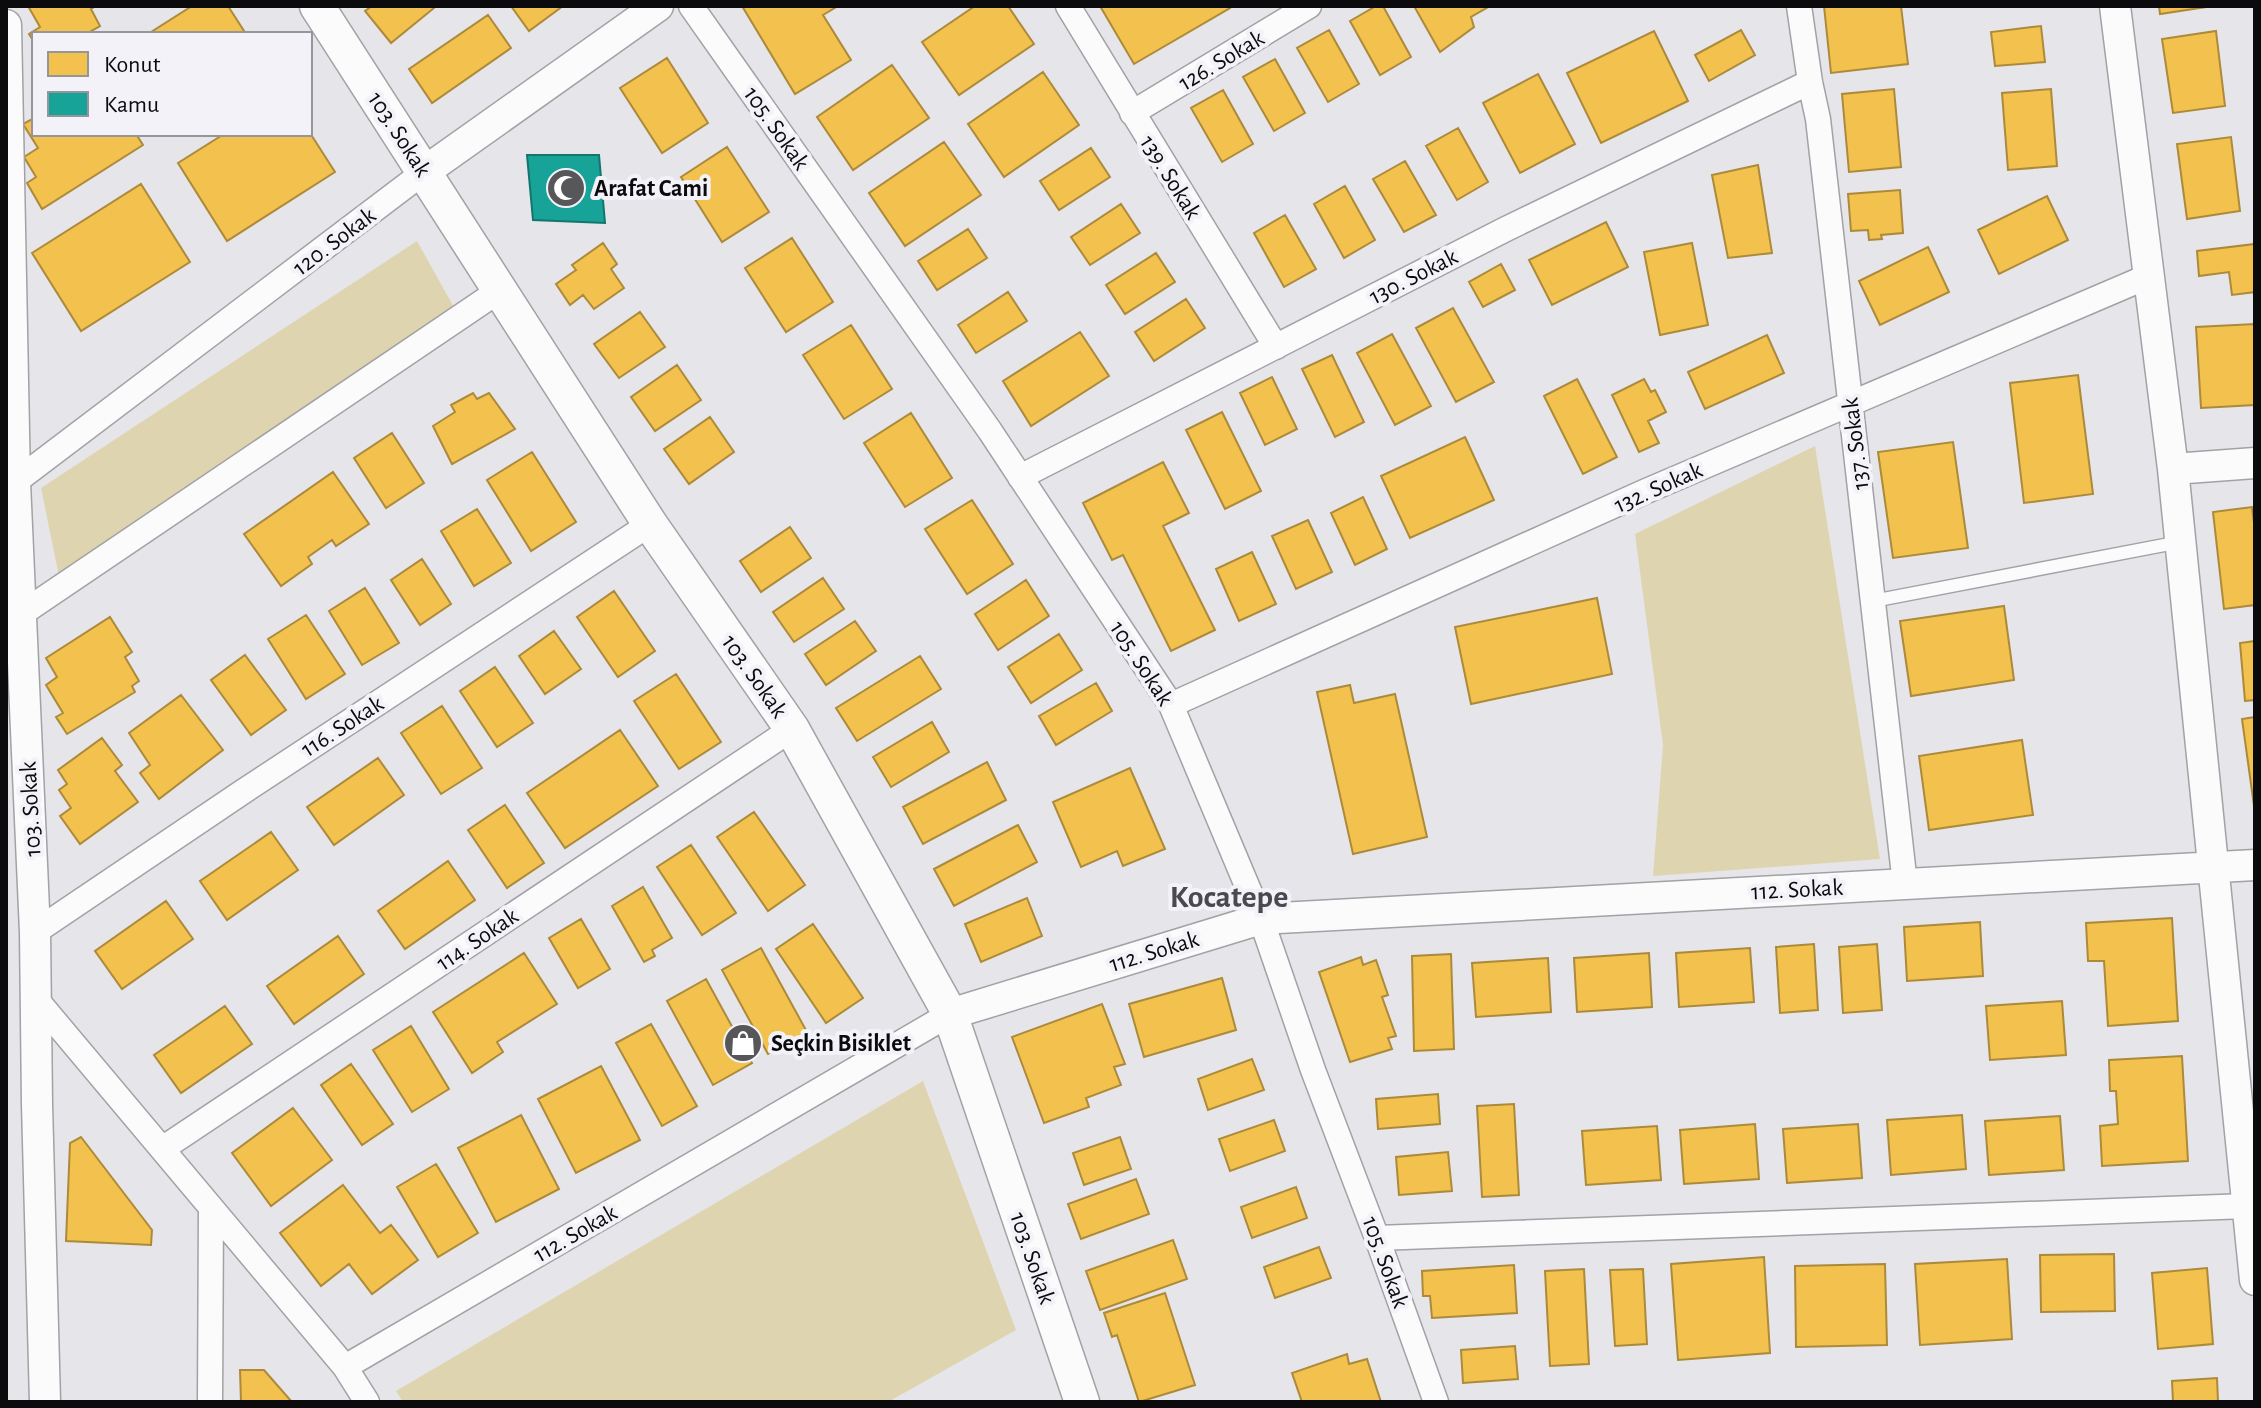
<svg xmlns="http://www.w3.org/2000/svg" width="2261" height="1408" font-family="'Alegreya Sans',sans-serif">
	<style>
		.green { fill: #ded5b0 }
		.homes { fill: #f2c14e; stroke: #ad8a3a; stroke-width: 2 }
		.public { fill: #17a398; stroke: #13756e; stroke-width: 2 }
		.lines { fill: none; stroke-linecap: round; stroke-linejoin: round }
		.service-casing { stroke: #a2a2a6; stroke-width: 15 }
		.minor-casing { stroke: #a2a2a6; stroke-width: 27 }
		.tertiary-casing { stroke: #a2a2a6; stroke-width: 33 }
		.secondary-casing { stroke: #a2a2a6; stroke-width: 37 }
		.service { stroke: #fbfbfc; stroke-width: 12 }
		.minor { stroke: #fbfbfc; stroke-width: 24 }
		.tertiary { stroke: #fbfbfc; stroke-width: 30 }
		.secondary { stroke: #fbfbfc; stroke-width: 34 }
		.labels { text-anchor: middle; stroke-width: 8; stroke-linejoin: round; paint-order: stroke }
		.street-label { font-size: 24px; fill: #0b0b0d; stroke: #f2f2f8 }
		.poi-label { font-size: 24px; font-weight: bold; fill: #0b0b0d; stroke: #f2f2f8; text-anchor: start }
		.district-label { font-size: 32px; font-weight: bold; fill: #49494e; stroke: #f2f2f8 }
	</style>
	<rect width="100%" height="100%" fill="#e5e5ea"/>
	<path class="green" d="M417,241l39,70 -395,275 -20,-98z
		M1815,446l65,413 -227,17 10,-131 -28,-211z
		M923,1081l93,249 -128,72h-485l-7,-11z"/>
	<path class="homes" d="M28,6h68l-5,3 9,17 -14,8h-52v8l-5,-8 11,-7z
		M192,6h36l18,28h-98z
		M372,6h60l2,2 -43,35 -26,-32z
		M511,6h52l-34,25z
		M742,6h96l-15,9 28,45 -56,34z
		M975,6h33l26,38 -75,51 -37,-53z
		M1100,6h129l1,2 -96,56z
		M1376,6h7l28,51 -31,18 -30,-54z
		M1414,6h76l-19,11 3,10 -34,25z
		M1824,6h77l7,58 -77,9z
		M2159,6h54l-53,8z
		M488,15l23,33 -79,55 -23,-34z
		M2041,26l4,36 -50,4 -4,-34z
		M1329,30l30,54 -31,18 -31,-54z
		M1741,30l14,25 -46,26 -14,-26z
		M1654,31l34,70 -87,42 -34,-70z
		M2216,31l9,75 -52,7 -11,-74z
		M667,58l41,65 -46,30 -42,-65z
		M1275,59l30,54 -31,18 -31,-54z
		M892,65l37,53 -76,52 -36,-53z
		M1043,72l36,53 -75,52 -36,-53z
		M1538,74l37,70 -55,29 -37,-70z
		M1894,89l7,78 -52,5 -7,-78z
		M2051,89l6,77 -49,4 -6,-77z
		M1223,90l30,54 -31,18 -31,-54z
		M34,118v16h102l7,11 -101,64 -15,-26 9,-6 -12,-20 14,-9 -15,-24z
		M1458,128l30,54 -31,18 -31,-54z
		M310,133l25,39 -108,69 -49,-78 46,-29z
		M2231,137l9,74 -53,8 -10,-75z
		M944,142l37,53 -76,51 -36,-53z
		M727,147l42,65 -47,30 -41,-65z
		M1091,148l19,29 -51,33 -19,-29z
		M1405,161l31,54 -32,17 -31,-53z
		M1758,165l14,88 -44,5 -16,-83z
		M141,184l49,78 -109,69 -49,-78z
		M1345,186l30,54 -31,18 -30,-54z
		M1900,190l3,43 -22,2 1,4 -13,1 -1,-10 -17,1 -3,-37z
		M2047,196l21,44 -69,34 -21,-44z
		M1121,204l19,29 -50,32 -19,-28z
		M1285,215l31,54 -32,18 -30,-54z
		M1606,222l22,45 -76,38 -23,-45z
		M968,229l19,29 -50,32 -19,-29z
		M792,238l41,64 -47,30 -41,-64z
		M603,243l14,21 -6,5 13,19 -30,21 -11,-14 -13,10 -14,-21 20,-14 -4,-5z
		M1692,243l16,82 -48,10 -16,-83z
		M2255,244v48l-23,3 -3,-23 -30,4 -2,-25z
		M1928,247l21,45 -69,33 -21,-44z
		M1156,253l19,29 -50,32 -19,-29z
		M1501,264l14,26 -32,17 -14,-25z
		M1008,292l19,29 -51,32 -18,-28z
		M1186,299l19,29 -51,33 -19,-29z
		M1453,308l41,74 -38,20 -40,-74z
		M640,312l25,35 -46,31 -25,-34z
		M2255,324v81l-54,3 -5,-81z
		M851,325l41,64 -48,30 -41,-64z
		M1080,332l29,44 -78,50 -28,-45z
		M1392,334l39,72 -36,19 -38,-72z
		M1767,335l17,38 -79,36 -17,-37z
		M1332,355l32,67 -29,15 -33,-68z
		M677,365l24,35 -46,31 -24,-34z
		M2078,375l15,119 -69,9 -14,-120z
		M1272,377l25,52 -32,16 -25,-52z
		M1577,379l40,78 -34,17 -39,-78z
		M1644,379l7,13 4,-2 11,22 -18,9 11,22 -20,9 -27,-57z
		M473,393l4,6 12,-6 26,36 -63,35 -19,-38 22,-14 -4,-7z
		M1222,412l39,79 -36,18 -39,-79z
		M911,413l41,65 -47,29 -41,-64z
		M710,417l24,35 -45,32 -25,-35z
		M392,433l32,50 -38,25 -32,-50z
		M1465,437l29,63 -84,38 -29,-62z
		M1953,442l15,106 -75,10 -15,-106z
		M532,452l44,70 -45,29 -44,-71z
		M1163,462l26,51 -26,13 52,104 -44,21 -48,-96 -11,5 -29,-57z
		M333,472l36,52 -33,22 -4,-6 -24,17 4,7 -31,22 -37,-52z
		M1363,497l24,52 -32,16 -24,-52z
		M972,500l41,64 -46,30 -42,-65z
		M2252,507l3,24v74l-31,4 -11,-97z
		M477,509l34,54 -37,23 -33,-55z
		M1308,520l24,52 -36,17 -24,-53z
		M790,527l21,31 -50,34 -21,-31z
		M1252,552l24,52 -37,17 -23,-52z
		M422,559l29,45 -31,21 -29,-45z
		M823,578l21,31 -50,33 -21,-30z
		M1026,580l23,36 -51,34 -23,-36z
		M365,588l34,55 -37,22 -33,-54z
		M614,591l41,60 -37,26 -41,-60z
		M1597,598l15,76 -141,30 -16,-77z
		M2004,606l10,74 -103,16 -11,-75z
		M306,615l39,59 -39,25 -38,-60z
		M110,617l22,35 -7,5 14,24 -7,5 3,6 -68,42 -11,-17 7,-4 -17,-28 11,-8 -11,-19z
		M855,621l21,30 -50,34 -21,-31z
		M554,631l27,38 -36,25 -26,-38z
		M1059,634l23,36 -51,33 -23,-36z
		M2255,641v59l-10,1 -5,-58z
		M245,655l41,55 -35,25 -40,-55z
		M920,656l21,33 -84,52 -21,-33z
		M495,667l38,56 -36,24 -37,-56z
		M676,674l45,68 -42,27 -45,-68z
		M1096,683l16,28 -56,34 -17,-29z
		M1350,685l4,18 41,-9 32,143 -74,17 -36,-162z
		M181,695l42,55 -64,49 -19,-26 10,-8 -21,-32z
		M442,706l40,62 -41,26 -40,-61z
		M2255,717v96l-13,-94z
		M932,722l17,30 -58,35 -18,-30z
		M620,730l38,56 -93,62 -38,-55z
		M102,738l20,27 -7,6 23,31 -58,42 -20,-28 11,-8 -12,-18 8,-6 -9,-14z
		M2022,740l11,75 -104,15 -10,-74z
		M378,758l26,37 -70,50 -27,-38z
		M987,762l19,38 -83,44 -20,-37z
		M1130,768l35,81 -42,17 -6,-15 -36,16 -28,-65z
		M505,805l39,58 -37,25 -39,-58z
		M754,812l51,73 -37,26 -51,-74z
		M1018,825l19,37 -83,44 -20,-37z
		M271,832l27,38 -71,50 -27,-39z
		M691,845l45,68 -34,22 -45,-68z
		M448,861l27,39 -70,49 -27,-38z
		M643,887l29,51 -20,12 3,6 -11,6 -32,-56z
		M1027,898l15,38 -61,26 -16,-38z
		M166,901l27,38 -71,50 -27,-38z
		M2172,918l6,103 -70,5 -4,-65h-16l-2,-38z
		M581,919l29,50 -32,19 -29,-50z
		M1980,922l3,54 -76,5 -3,-54z
		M813,924l50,74 -37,25 -50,-74z
		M338,936l26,38 -70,50 -27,-38z
		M1814,944l4,66 -38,3 -4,-66z
		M1877,944l5,66 -39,3 -4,-66z
		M761,948l46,84 -39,22 -46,-84z
		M1750,948l4,54 -75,5 -3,-54z
		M524,953l33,51 -60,38 6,10 -31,21 -39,-61z
		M1649,953l3,54 -75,5 -3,-54z
		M1451,954l3,95 -40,2 -2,-95z
		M1361,957l2,8 13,-5 12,35 -6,2 14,39 -8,2 4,11 -42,13 -31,-90z
		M1548,958l3,54 -75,5 -4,-54z
		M1222,978l14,52 -92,27 -15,-53z
		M706,979l46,84 -39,22 -46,-84z
		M2062,1001l4,54 -76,5 -4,-54z
		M1102,1004l23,60 -11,3 7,18 -35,13 3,9 -45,16 -32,-86z
		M225,1006l27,38 -71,49 -27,-38z
		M651,1024l46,82 -35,20 -46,-83z
		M411,1026l38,63 -37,23 -39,-62z
		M2182,1056l6,105 -86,5 -2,-40 18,-2 -2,-33h-6l-1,-31z
		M1252,1059l12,31 -56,20 -10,-31z
		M351,1064l42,60 -31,21 -41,-60z
		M601,1066l39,74 -64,33 -38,-74z
		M1438,1094l2,30 -62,5 -2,-30z
		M1514,1104l5,91 -37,2 -5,-91z
		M293,1108l39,52 -61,46 -39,-53z
		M521,1115l38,74 -63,33 -38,-74z
		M1962,1115l4,54 -75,6 -4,-55z
		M2060,1116l4,54 -75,5 -4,-54z
		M1274,1120l11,31 -55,20 -11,-32z
		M1755,1124l4,55 -75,5 -4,-54z
		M1858,1124l4,54 -75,5 -4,-54z
		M1657,1126l4,54 -75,5 -4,-54z
		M81,1137l71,93 -1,15 -85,-4 4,-98z
		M1120,1137l11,32 -47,16 -11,-32z
		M1448,1152l4,39 -53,4 -3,-38z
		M436,1164l42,69 -40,24 -41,-70z
		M1136,1179l13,35 -68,25 -13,-35z
		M343,1185l37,48 11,-8 27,35 -46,34 -23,-30 -28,22 -41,-53z
		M1296,1187l11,31 -55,20 -11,-31z
		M1173,1240l14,39 -87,31 -14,-39z
		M1319,1247l12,31 -56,20 -11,-31z
		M2114,1254l1,57 -74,1 -1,-57z
		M1764,1257l6,96 -92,7 -7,-96z
		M2007,1259l5,80 -92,6 -5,-81z
		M1885,1264l2,81 -91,2 -1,-81z
		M1514,1265l3,48 -85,5 -2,-22h-7l-1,-25z
		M2207,1268l6,76 -55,5 -6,-76z
		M1584,1269l5,95 -39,2 -5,-95z
		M1643,1269l4,75 -32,2 -5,-76z
		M1165,1293l30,92 -56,17 -22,-67 -5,2 -8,-24z
		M1515,1346l3,33 -55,4 -2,-33z
		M1347,1354l2,10 18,-5 14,43h-79l-10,-29z
		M240,1370h24l28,32h-51z
		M2217,1378l1,24h-45l-1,-21z"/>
	<path class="public" d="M527,155h72l6,68 -72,-3z"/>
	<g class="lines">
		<defs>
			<path id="service" d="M1873,601l307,-59"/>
			<path id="minor" d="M691,6l299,425 181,274 90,214 52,151 64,168 59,164
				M1068,6l208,341
				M1799,6l11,76 8,37 87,765
				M1132,113l177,-107
				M1020,477l486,-248 304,-147
				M15,482l409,-310
				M21,614l479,-324
				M1171,705l473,-213 505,-216
				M35,932l209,-141 406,-267
				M36,999l309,368 22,35
				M162,1149l630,-420
				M1377,1238l870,-32
				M345,1367l605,-353
				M210,1402l1,-194"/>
			<path id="tertiary" d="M2115,6l58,463 82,811
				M6,25l9,457 20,450 2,172 8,298
				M424,172l234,-166
				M2173,469l82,-6
				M950,1014l311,-95 994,-54"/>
			<path id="secondary" d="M317,6l333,518 142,205 158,285 132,388"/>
		</defs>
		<use href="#service" class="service-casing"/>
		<use href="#minor" class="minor-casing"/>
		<use href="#tertiary" class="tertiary-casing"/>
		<use href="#secondary" class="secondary-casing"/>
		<use href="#service" class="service"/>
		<use href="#minor" class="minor"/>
		<use href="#tertiary" class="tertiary"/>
		<use href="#secondary" class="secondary"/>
	</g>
	<defs>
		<symbol id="mosque-disc" viewBox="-11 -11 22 22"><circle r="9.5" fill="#57575a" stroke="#f2f2f8"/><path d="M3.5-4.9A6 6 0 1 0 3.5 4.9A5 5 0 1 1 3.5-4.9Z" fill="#fff"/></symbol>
		<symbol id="shop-disc" viewBox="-11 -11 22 22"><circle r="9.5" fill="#57575a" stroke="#f2f2f8"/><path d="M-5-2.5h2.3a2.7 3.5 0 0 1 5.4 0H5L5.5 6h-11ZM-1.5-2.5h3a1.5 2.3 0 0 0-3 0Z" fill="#fff"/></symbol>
	</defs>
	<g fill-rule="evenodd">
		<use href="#mosque-disc" x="544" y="166" width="44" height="44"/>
		<use href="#shop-disc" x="721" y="1021" width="44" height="44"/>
	</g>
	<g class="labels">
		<g class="street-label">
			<text transform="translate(1221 60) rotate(-31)" y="8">126. Sokak</text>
			<text transform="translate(777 128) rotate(55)" y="8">105. Sokak</text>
			<text transform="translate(400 134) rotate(57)" y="8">103. Sokak</text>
			<text transform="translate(1171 177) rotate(58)" y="8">139. Sokak</text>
			<text transform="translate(334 241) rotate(-37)" y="8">120. Sokak</text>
			<text transform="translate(1413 276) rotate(-27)" y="8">130. Sokak</text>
			<text transform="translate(1855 444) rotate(-97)" y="8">137. Sokak</text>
			<text transform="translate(1658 487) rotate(-24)" y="8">132. Sokak</text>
			<text transform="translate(1142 663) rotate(57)" y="8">105. Sokak</text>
			<text transform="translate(755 676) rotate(55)" y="8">103. Sokak</text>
			<text transform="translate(342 726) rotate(-33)" y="8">116. Sokak</text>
			<text transform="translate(30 809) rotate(-93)" y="8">103. Sokak</text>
			<text transform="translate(1797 889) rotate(-3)" y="8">112. Sokak</text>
			<text transform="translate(477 939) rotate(-34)" y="8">114. Sokak</text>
			<text transform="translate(1154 951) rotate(-17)" y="8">112. Sokak</text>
			<text transform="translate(575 1233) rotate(-30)" y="8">112. Sokak</text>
			<text transform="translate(1033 1258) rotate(71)" y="8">103. Sokak</text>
			<text transform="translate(1386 1262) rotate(70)" y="8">105. Sokak</text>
		</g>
		<g class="poi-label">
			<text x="594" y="196">Arafat Cami</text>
			<text x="771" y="1051">Seçkin Bisiklet</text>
		</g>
		<g class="district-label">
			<text x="1229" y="907">Kocatepe</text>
		</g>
	</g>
	<rect width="2261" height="1408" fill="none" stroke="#0b0b0d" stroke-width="16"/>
	<rect x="32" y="32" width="280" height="104" fill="#f2f2f8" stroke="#96969a" stroke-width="2"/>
	<rect x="48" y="52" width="40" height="24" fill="#f2c14e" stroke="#96969a" stroke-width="2"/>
	<text x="104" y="72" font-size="24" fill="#0b0b0d">Konut</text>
	<rect x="48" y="92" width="40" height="24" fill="#17a398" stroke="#96969a" stroke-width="2"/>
	<text x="104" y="112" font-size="24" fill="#0b0b0d">Kamu</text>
</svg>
